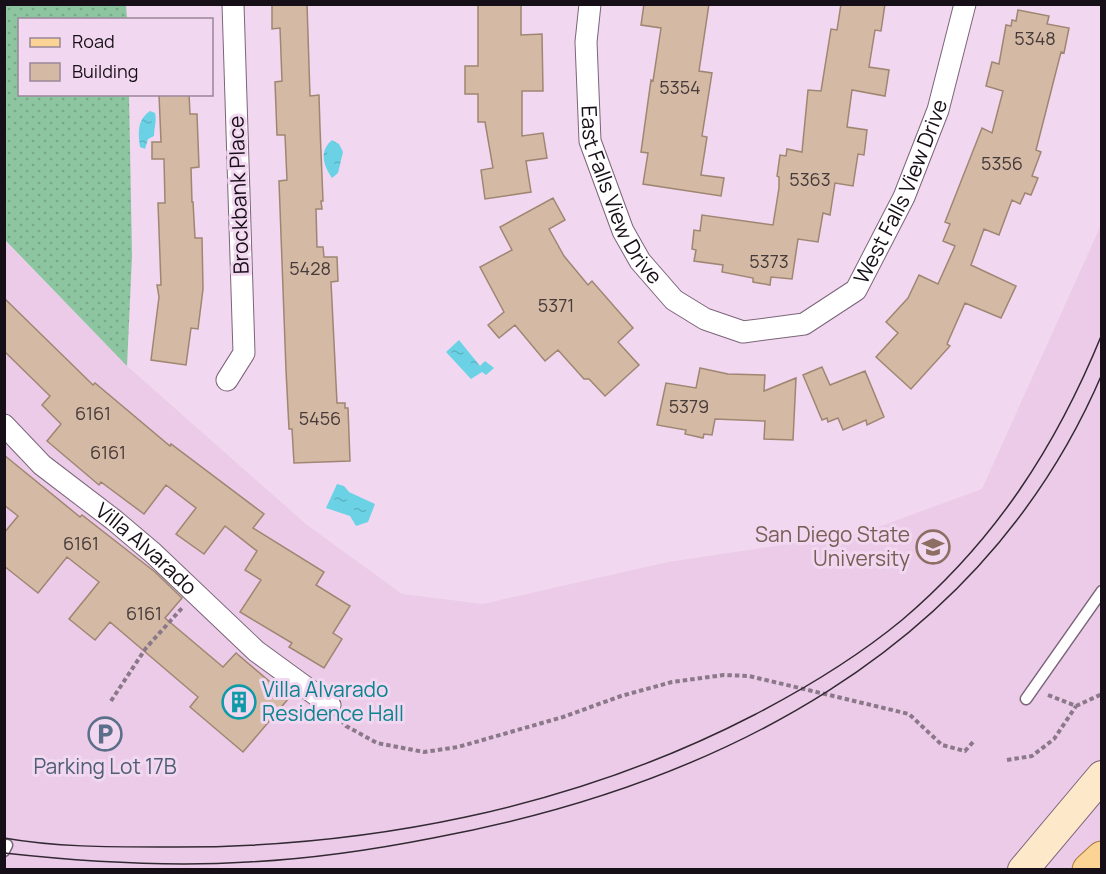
<svg xmlns="http://www.w3.org/2000/svg" width="1106" height="874" font-family="Manrope,sans-serif">
	<style>
		.built { fill: #ebcbe8 }
		.grass { fill: url(#grass-dots) }
		.water { fill: url(#water-ripples) }
		.building { fill: #d4baa4; stroke: #9f8672; stroke-width: 1.5 }
		.lines { fill: none; stroke-linecap: round; stroke-linejoin: round }
		.lane-casing { stroke: #7b6579; stroke-width: 13 }
		.street-casing { stroke: #7b6579; stroke-width: 23 }
		.secondary-casing { stroke: #7b6579; stroke-width: 32 }
		.primary-casing { stroke: #a97b3b; stroke-width: 35 }
		.path { stroke: #8b798a; stroke-width: 4; stroke-dasharray: 4.5 3; stroke-linecap: butt }
		.lane { stroke: #fff; stroke-width: 10 }
		.street { stroke: #fff; stroke-width: 21 }
		.secondary { stroke: #fde9ca; stroke-width: 30 }
		.primary { stroke: #fad395; stroke-width: 33 }
		.tram { stroke: #332933; stroke-width: 1.5 }
		.labels { text-anchor: middle; stroke-width: 6; stroke-linejoin: round; paint-order: stroke }
		.number-label { font-size: 18px; fill: #463a3a }
		.street-label { font-size: 21px; fill: #170f17; stroke: #f1d7ef }
		.education-label { font-size: 21px; fill: #785e54; stroke: #f1d7ef; text-anchor: end }
		.culture-label { font-size: 21px; fill: #0d838f; stroke: #f1d7ef; text-anchor: start }
		.service-label { font-size: 21px; fill: #4e5e75; stroke: #f1d7ef }
	</style>
	<defs>
		<pattern id="grass-dots" width="8" height="8" patternUnits="userSpaceOnUse" patternTransform="scale(1.5)"><rect width="8" height="8" fill="#8cc5a0"/><path d="M2 2h.1M6 6h.1" fill="none" stroke="#78a889" stroke-width="1.8" stroke-linecap="round"/></pattern>
		<pattern id="water-ripples" width="26" height="14" patternUnits="userSpaceOnUse" patternTransform="scale(1.5)"><rect width="26" height="14" fill="#6bd2e5"/><path d="M2 4q2-2 4 0t4 0M15 11q2-2 4 0t4 0" fill="none" stroke="#5cb3c4"/></pattern>
	</defs>
	<rect width="100%" height="100%" fill="#f1d7ef"/>
	<path class="built" d="M1101,225v644h-1096l-1,-629 123,126 180,159 95,69 81,10 185,-42 194,-29 120,-44z"/>
	<path class="grass" d="M5,4l121,1 1,14 -107,1v74l109,1 3,161 -5,110 -122,-126z"/>
	<path class="water" d="M150,111l5,2c2,8 -1,15 -1,23l-6,3 -3,10 -5,-2c-2,-14 -3,-27 10,-36z
		M332,140l7,4 4,8 -5,21 -6,5c-9,-13 -13,-27 0,-38z
		M459,340l21,26 5,-5 9,7 -8,7 -4,-3 -11,7 -25,-27z
		M337,484l7,2 5,6 26,12 -7,18 -12,4 -6,-10 -24,-8z"/>
	<path class="building" d="M272,4h35l3,92 9,-1 1,33 3,73h-2l1,8h-6l1,38h6l1,10h13l1,24 -7,1 6,121h8v5h3l2,53 -56,2 -2,-34h-3l-3,-59 -7,-189 8,-1 -2,-45h-8l-2,-53 7,-1 -2,-53 -8,1z
		M478,4h43v31l21,-1 1,57h-21v45l21,-3 4,25 -21,3 5,31 -46,7 -4,-29 12,-2 -8,-46h-7v-28h-13v-28h13z
		M644,4h65l-10,67 13,2 -10,63 5,1 -6,38 23,3 -3,18 -78,-12 5,-31 -7,-1 10,-72 2,1 8,-53 -20,-3z
		M841,4h44l-4,27 -6,-1 -6,37 20,3 -4,26 -33,-6 -5,37 20,3 -3,25 -6,-1 -5,32 -18,-3 -5,32 -7,-2 -5,29 -20,-3 -6,40 -21,-2 -1,8 -17,-3v-4l-31,-6 1,-7 -29,-4 2,-11 -4,-1 2,-19 6,1 2,-16 71,10 6,-37v-11l-2,-1 3,-21 6,1 1,-7 15,3 6,-62 13,1 10,-62 6,1z
		M1018,10l31,6 -2,8 22,4 -5,25 -3,-1 -25,98 5,2 -9,24 6,2 -7,17 -6,-2 -5,11 -8,-4 -13,35 -15,-6 -13,36 45,21 -15,32 -36,-15 -18,41 3,2 -39,43 -35,-32 22,-24 -12,-11 22,-24 11,-23 19,9 17,-38 -12,-5 7,-17 -5,-2 37,-94 10,5 11,-42 -17,-5 6,-24 7,2 7,-39 5,1 1,-6 4,1z
		M159,94h30l1,20h7l2,53 -8,1 1,34h1l2,36h7l1,51 -5,40 -7,-1 -5,37 -35,-5 8,-63 -2,-12h4l-3,-82h7l-1,-44h-12v-17h9z
		M553,198l12,22 -16,9 15,27 24,29 4,-4 41,47 -15,14 21,23 -34,31 -16,-17h-5l-26,-29 -13,11 -30,-36 -16,13 -11,-13 16,-13 -24,-45 32,-17 -12,-23z
		M4,298l89,87 2,-2 75,63 1,-2 93,70 -11,14 71,44 -8,13 34,21 -17,27 9,6 -18,29 -35,-21 3,-4 -52,-31 21,-32 -16,-10 12,-19 -32,-25 -21,28 -28,-20 20,-26 -30,-23 -22,29 -43,-32 -2,3 -52,-44 14,-17 -19,-19 8,-9 -46,-45z
		M822,367l8,18 35,-14 19,46 -17,8 -1,-5 -23,10 -5,-12 -10,4 -1,-4 -5,2 -19,-45z
		M700,368l28,6 37,1 -1,16 32,-13 -3,62 -29,-1 1,-18 -50,-2 -3,16 -8,-1 -1,4 -18,-4 1,-4 -29,-5 9,-42 30,5z
		M4,455l76,62 2,-2 73,57 27,26 -17,20 58,49 13,-14 53,45 -46,54 -53,-45 8,-10 -88,-75 -15,18 -26,-21 30,-37 -32,-25 -29,36 -34,-27v-33l14,-17 -14,-11z"/>
	<g class="lines">
		<defs>
			<path id="lane" d="M1026,699l76,-108
				M4,851l3,-6"/>
			<g id="street">
				<path id="s1" d="M590,4l-4,38 4,99 33,90 17,30 34,39 31,19 38,13 61,-8 52,-34 48,-93 34,-87 27,-106"/>
				<path d="M227,380l17,-27 -11,-349"/>
				<path id="s2" d="M4,425l38,40 72,55 39,33 103,98 74,54"/>
			</g>
			<path id="secondary" d="M1023,870l79,-94"/>
			<path id="primary" d="M1089,870l13,-12"/>
		</defs>
		<use href="#lane" class="lane-casing"/>
		<use href="#street" class="street-casing"/>
		<use href="#secondary" class="secondary-casing"/>
		<use href="#primary" class="primary-casing"/>
		<path class="path" d="M1048,695l28,11 26,-12
			M111,701l35,-53 36,-40
			M341,720l5,6 31,17 47,9 34,-5 105,-30 58,-21 51,-14 52,-7 25,1 160,38 33,31 23,6 9,-10
			M1007,760l25,-4 22,-17 22,-33"/>
		<use href="#lane" class="lane"/>
		<use href="#street" class="street"/>
		<use href="#secondary" class="secondary"/>
		<use href="#primary" class="primary"/>
		<path class="tram" d="M4,838c51,9 105,9 157,9 204,2 411,-38 593,-132 52,-27 102,-57 148,-95 93,-79 154,-173 200,-286
			M4,853c82,9 163,14 244,9 63,-3 124,-12 185,-24 283,-53 550,-186 669,-464"/>
	</g>
	<defs>
		<symbol id="university-ring" viewBox="-11 -11 22 22"><circle r="9.5" fill="#f1d7ef" stroke="#8d6e63" stroke-width="1.5"/><path d="M0-5L7-2L0 1L-7-2ZM-4 1L0 2.5L4 1V4Q0 6-4 4Z" fill="#8d6e63"/></symbol>
		<symbol id="building-ring" viewBox="-11 -11 22 22"><circle r="9.5" fill="#f1d7ef" stroke="#0f9aa8" stroke-width="1.5"/><path d="M-4-6H4V6H1V3H-1V6H-4ZM-2.5-4.3h1.7v1.8h-1.7ZM.8-4.3h1.7v1.8H.8ZM-2.5-1h1.7V.8h-1.7ZM.8-1h1.7V.8H.8Z" fill="#0f9aa8"/></symbol>
		<symbol id="parking-ring" viewBox="-11 -11 22 22"><circle r="9.5" fill="#f1d7ef" stroke="#5c6f8a" stroke-width="1.5"/><path d="M-3.5-5.5H1a3.5 3.5 0 0 1 0 7H-1V5.5H-3.5ZM-1-3.4V-.6H.8a1.4 1.4 0 0 0 0-2.8Z" fill="#5c6f8a"/></symbol>
	</defs>
	<g fill-rule="evenodd">
		<use href="#university-ring" x="914" y="528" width="38" height="38"/>
		<use href="#building-ring" x="220" y="683" width="38" height="38"/>
		<use href="#parking-ring" x="86" y="715" width="38" height="38"/>
	</g>
	<g class="labels">
		<g class="number-label">
			<text x="1035" y="45">5348</text>
			<text x="680" y="94">5354</text>
			<text x="1002" y="170">5356</text>
			<text x="810" y="186">5363</text>
			<text x="769" y="268">5373</text>
			<text x="310" y="275">5428</text>
			<text x="556" y="312">5371</text>
			<text x="689" y="413">5379</text>
			<text x="93" y="420">6161</text>
			<text x="320" y="425">5456</text>
			<text x="108" y="459">6161</text>
			<text x="81" y="550">6161</text>
			<text x="144" y="620">6161</text>
		</g>
		<g class="street-label">
			<text dy="7" stroke="none"><textPath href="#s1" startOffset="628">West Falls View Drive</textPath></text>
			<text dy="7" stroke="none"><textPath href="#s1" startOffset="198">East Falls View Drive</textPath></text>
			<text transform="translate(239 195) rotate(-92)" y="7">Brockbank Place</text>
			<text dy="7" stroke="none"><textPath href="#s2" startOffset="189">Villa Alvarado</textPath></text>
		</g>
		<g class="education-label">
			<text x="910" y="542">San Diego State<tspan x="910" dy="24">University</tspan></text>
		</g>
		<g class="culture-label">
			<text x="262" y="697">Villa Alvarado<tspan x="262" dy="24">Residence Hall</tspan></text>
		</g>
		<g class="service-label">
			<text x="105" y="774">Parking Lot 17B</text>
		</g>
	</g>
	<rect width="1106" height="874" fill="none" stroke="#170f17" stroke-width="12"/>
	<rect x="18" y="18" width="195" height="78" fill="#f1d7ef" stroke="#9a8799" stroke-width="1.5"/>
	<rect x="30" y="38" width="30" height="9" fill="#fad395" stroke="#9a8799" stroke-width="1.5"/>
	<text x="72" y="48" font-size="18" fill="#170f17">Road</text>
	<rect x="30" y="63" width="30" height="18" fill="#d4baa4" stroke="#9a8799" stroke-width="1.5"/>
	<text x="72" y="78" font-size="18" fill="#170f17">Building</text>
</svg>
